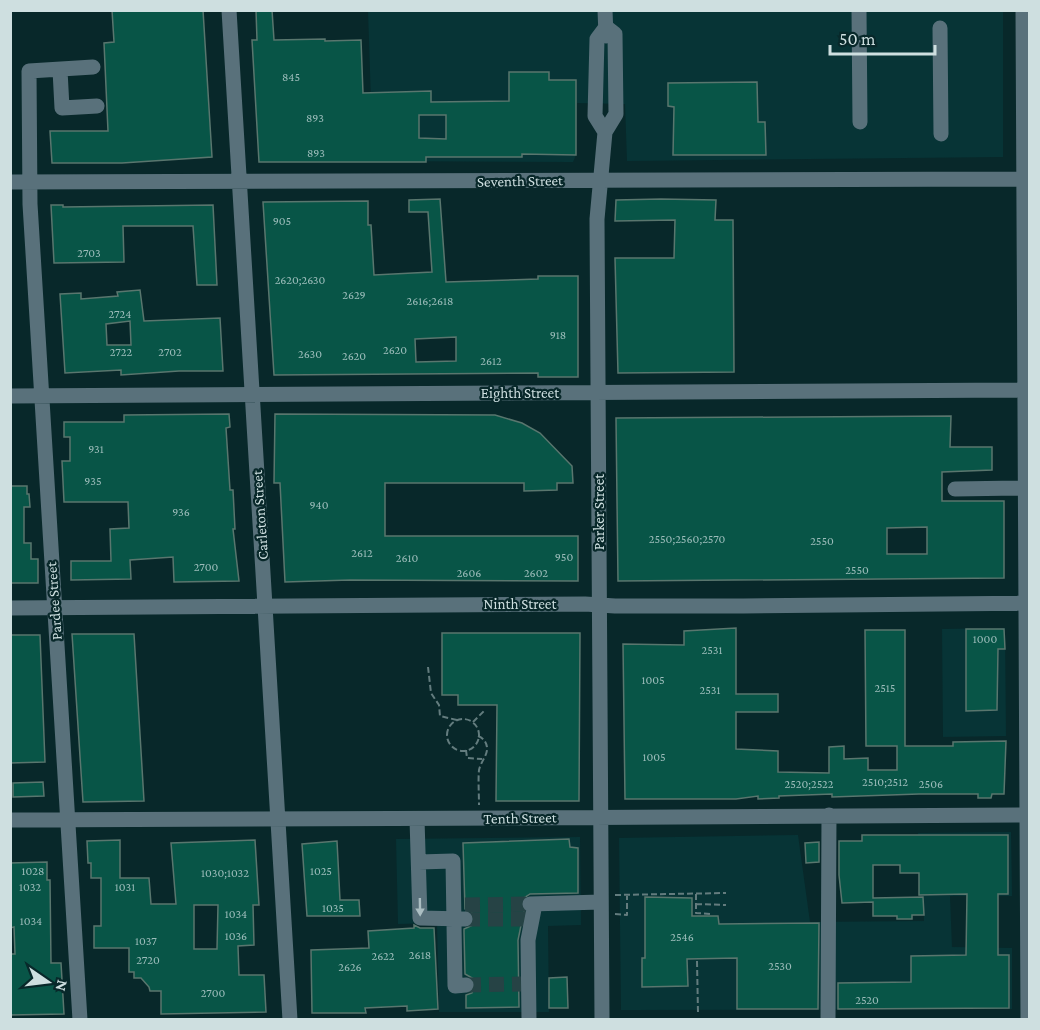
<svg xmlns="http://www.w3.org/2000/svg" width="1040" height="1030" font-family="'Crimson Pro',serif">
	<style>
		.built { fill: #073436 }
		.building { fill: #085547; stroke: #59766e; stroke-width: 1.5; fill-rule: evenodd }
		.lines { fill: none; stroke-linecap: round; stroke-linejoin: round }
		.minor-tunnel { stroke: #264345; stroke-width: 15; stroke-dasharray: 15 8; stroke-linecap: butt }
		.path { stroke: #637c7e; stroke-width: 2; stroke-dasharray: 6 3; stroke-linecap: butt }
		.minor { stroke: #59717b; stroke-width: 15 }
		.oneway { fill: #abbec2 }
		.labels { text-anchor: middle; stroke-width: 4.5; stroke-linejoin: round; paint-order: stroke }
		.number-label { font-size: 12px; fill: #9cbcba }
		.street-label { font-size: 15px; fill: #cedfe0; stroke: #08282a }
	</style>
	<rect width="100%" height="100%" fill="#08282a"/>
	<path class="built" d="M368,11h635v146l-376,4 -2,-57 -48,-1 -1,52 -3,7 -200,-1z
		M1005,628l1,108 -63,1 -1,-108z
		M1011,832l1,64h-62l2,51 60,1v61l-391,1 -2,-172 179,-3 12,87 114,-1v-24l-5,-1 -1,-63z
		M580,837l1,88 -33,1 1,86h-110l-2,-89 -39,1 -2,-85z"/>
	<path class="building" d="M112,10h91l9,147 -90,6h-70l-2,-32h58l-4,-88 10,-1z
		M256,10h16l2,30 51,-1v2l36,-1 2,53 68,-2v11l78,-1v-29h40v8h27v75l-54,-1v3h-96v5h-167l-7,-122h5zM419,115h27v24l-27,-1z
		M757,82l1,40h7l1,33h-93l1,-48 -6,-1v-23z
		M440,199l6,83 92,-3v-3h40v101h-40v-4l-264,2 -11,-173 105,-1v24h3l3,50 58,-3 -4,-60h-19v-12zM456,337v24l-40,1 -1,-23z
		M661,199l55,1 -1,20h18l1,152 -116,1 -3,-115h59l1,-38 -60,1 1,-21z
		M51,205h12v2l150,-2 4,80h-20l-4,-59h-70l1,36 -70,1z
		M140,290l4,31 76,-3 3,53h-44l-58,4v-5l-56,3 -5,-79 21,-1v6l37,-3 -1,-4zM130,321l1,24h-24l-1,-21z
		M229,414l1,13 -4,1 4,62h3l2,39h-2l6,52 -65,1 -1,-25 -43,3 1,19 -60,1v-19h40l-1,-32 19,-1 -1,-26h-64l-2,-41h8v-24h-6v-15h60v-7z
		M275,414l220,1 27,8 18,10 32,33 1,17h-16v7l-33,1v-8h-139v53h193v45l-228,-1 -65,2 -5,-99h-6z
		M951,416l-1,31h42v23l-50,2v29h62v77l-386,3 -2,-163zM927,527v27h-40v-26z
		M10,486h17v8h2l1,13h-6v36h7v16h7v24h-28z
		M736,628v66h42v18h-42v37l42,2v21l51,1v-26l15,-1v13l24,-1v12h29v-24h-31l-1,-116h40v116h48v-4l53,-1 -2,53h-12l-1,4h-13v-4h-59l-87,3v-3l-53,2v2l-21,1v-3l-22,3h-111l-2,-155 61,1v-14z
		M966,629h38l1,20h-7l-1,61 -31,1z
		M442,633h138l-1,168h-83l1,-96h-39v-10h-16z
		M72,634h62l10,167 -61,1z
		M10,635h30l5,127 -35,1z
		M43,782l1,14 -31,1v-14z
		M862,835h146v59h-10v61h11v53l-171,1v-26l73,-1v-26l55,-1 1,-61 -48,1v-22h-19v-8h-27v33l50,-1 1,18h-12v4h-15v-3h-24v-14l-31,1 -3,-28v-34h23z
		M569,839l1,8 8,1v45l-48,1 -9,6 -1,5 4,6 -6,29 1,67 -53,1v-13l6,-2 4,-8 -2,-6 -9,-5 -1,-42v-3l9,-4 2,-6 -4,-8 -6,-2 -2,-66z
		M120,840v38h29l2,26h25l-5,-61 84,-3 4,65h-6l1,40 -16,1 1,29h25l2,37 -105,2v-23h-11l-1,-4 -8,-9h-7v-6h-5v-24h-35v-22h7v-48h-10v-15h-3l-1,-22zM194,905h24l-1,44h-23z
		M337,841l3,59h19l1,16h-53l-5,-72z
		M819,842v20l-13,1 -1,-20z
		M47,862v18h3l1,83h10l3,51 -54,1v-61h5l-1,-27 -4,1v-65z
		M645,897l47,1v18h26l1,8 100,-1 -1,86h-81v-51l-50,1 1,27 -46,1v-29h3z
		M414,925l6,3h14l4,81 -31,2v-5l-42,2 1,5h-54l-1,-63 58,-2 -1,-17 46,-3z
		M567,977l1,31h-19v-30z"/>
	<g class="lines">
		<path class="minor-tunnel" d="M465,905l65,-1
			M465,919h62
			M466,985l55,-1"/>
		<path class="path" d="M428,667l3,26 8,12 1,11 17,4
			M447 735a16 16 0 1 1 32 0a16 16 0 1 1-32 0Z
			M473,722l11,-11
			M478,736c5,2 8,5 9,11 1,8 -6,14 -8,23 -1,11 0,23 0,35
			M466,750l1,8 15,1
			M696,894v19l15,1
			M615,895l111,-2
			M696,904l30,1
			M615,914l12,1v-19
			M697,961l1,52"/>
		<path class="minor" d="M229,10l61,1010
			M605,10l1,26
			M859,10l1,112
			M1023,10l5,1010
			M940,28l1,106
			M60,70l2,38 35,-2
			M605,132l-10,-16 2,-77 9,-12
			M10,182l1020,-3
			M10,396l1020,-6
			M955,489l70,-1
			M10,608l575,-4 30,2h128l287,-3
			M417,819l3,99 45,1
			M10,820c340,-2 680,-1 1020,-5
			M419,862l34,-1 2,125 11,-1
			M530,904l71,-2
			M80,1020l-50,-816 -1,-133 64,-4
			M529,1020l-1,-80 7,-36
			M602,1020l-5,-801 8,-87 11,-18 -1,-80 -9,-7
			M828,1020l1,-205"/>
	</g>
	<defs><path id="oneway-solid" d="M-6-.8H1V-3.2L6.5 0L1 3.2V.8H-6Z" transform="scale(1.5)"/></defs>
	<use class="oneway" href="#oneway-solid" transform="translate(420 907) rotate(89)"/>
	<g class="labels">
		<g class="number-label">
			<text x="291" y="81">845</text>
			<text x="315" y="122">893</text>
			<text x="316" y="157">893</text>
			<text x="282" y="225">905</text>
			<text x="89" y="257">2703</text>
			<text x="300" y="284">2620;2630</text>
			<text x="354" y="299">2629</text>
			<text x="430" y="305">2616;2618</text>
			<text x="120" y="318">2724</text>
			<text x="558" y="339">918</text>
			<text x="395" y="354">2620</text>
			<text x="121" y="356">2722</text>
			<text x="170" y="356">2702</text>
			<text x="310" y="358">2630</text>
			<text x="354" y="360">2620</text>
			<text x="491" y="365">2612</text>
			<text x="96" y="453">931</text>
			<text x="93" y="485">935</text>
			<text x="319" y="509">940</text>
			<text x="181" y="516">936</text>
			<text x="687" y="543">2550;2560;2570</text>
			<text x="822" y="545">2550</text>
			<text x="362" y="557">2612</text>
			<text x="564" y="561">950</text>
			<text x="407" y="562">2610</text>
			<text x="206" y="571">2700</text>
			<text x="857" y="574">2550</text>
			<text x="469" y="577">2606</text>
			<text x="536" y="577">2602</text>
			<text x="985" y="643">1000</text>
			<text x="712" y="654">2531</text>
			<text x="653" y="684">1005</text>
			<text x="885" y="692">2515</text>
			<text x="710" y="694">2531</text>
			<text x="654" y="761">1005</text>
			<text x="885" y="786">2510;2512</text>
			<text x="809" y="788">2520;2522</text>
			<text x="931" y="788">2506</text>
			<text x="33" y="875">1028</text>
			<text x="321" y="875">1025</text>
			<text x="225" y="877">1030;1032</text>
			<text x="30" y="891">1032</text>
			<text x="125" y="891">1031</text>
			<text x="333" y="912">1035</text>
			<text x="236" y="918">1034</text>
			<text x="31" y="925">1034</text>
			<text x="236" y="940">1036</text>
			<text x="682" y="941">2546</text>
			<text x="146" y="945">1037</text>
			<text x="420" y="959">2618</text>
			<text x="383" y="960">2622</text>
			<text x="148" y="964">2720</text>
			<text x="780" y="970">2530</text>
			<text x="350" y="971">2626</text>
			<text x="213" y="997">2700</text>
			<text x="867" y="1004">2520</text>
		</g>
		<g class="street-label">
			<text transform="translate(520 181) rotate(-1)" y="5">Seventh Street</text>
			<text x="520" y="398">Eighth Street</text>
			<text transform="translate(599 512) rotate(-90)" y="5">Parker Street</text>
			<text transform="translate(260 515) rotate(-94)" y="5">Carleton Street</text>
			<text transform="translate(54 601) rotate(-94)" y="5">Pardee Street</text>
			<text x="520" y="609">Ninth Street</text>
			<text transform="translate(520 818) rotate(-1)" y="5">Tenth Street</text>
		</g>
	</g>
	<rect width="1040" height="1030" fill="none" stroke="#cedfe0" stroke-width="24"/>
	<g transform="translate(48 982) rotate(104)" stroke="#08282a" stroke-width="4.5" paint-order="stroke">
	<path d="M0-4.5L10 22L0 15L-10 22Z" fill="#cedfe0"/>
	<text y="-9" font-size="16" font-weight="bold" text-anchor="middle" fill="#cedfe0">N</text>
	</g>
	<path d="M830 45v9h105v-9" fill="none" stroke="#cedfe0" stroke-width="3"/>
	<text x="839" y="45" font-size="18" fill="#cedfe0" stroke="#08282a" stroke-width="4.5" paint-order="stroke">50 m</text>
</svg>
